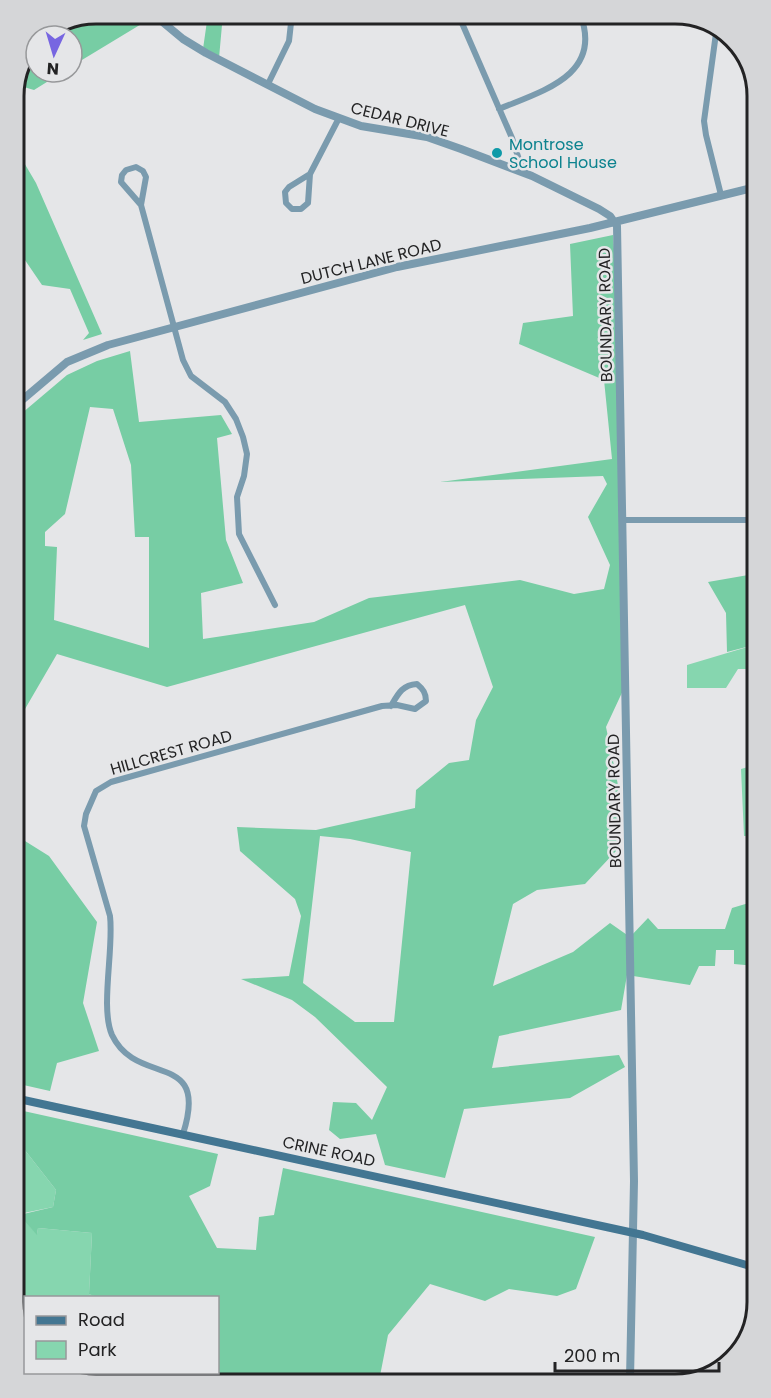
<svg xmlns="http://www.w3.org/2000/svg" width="771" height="1398" font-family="Poppins,sans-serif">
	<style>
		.green { fill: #86d6af }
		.forest { fill: #77cda4; fill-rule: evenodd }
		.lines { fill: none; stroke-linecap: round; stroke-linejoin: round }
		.minor { stroke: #7a9bae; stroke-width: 6 }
		.tertiary { stroke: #7a9bae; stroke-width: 8 }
		.secondary { stroke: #437692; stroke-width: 8 }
		.culture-dot { fill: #0f9aa8; stroke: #e5e6e8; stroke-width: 2 }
		.labels { text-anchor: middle; stroke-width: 5; stroke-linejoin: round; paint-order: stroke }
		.street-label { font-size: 16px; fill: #232324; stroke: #e5e6e8 }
		.culture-label { font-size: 16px; fill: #0d838f; stroke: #e5e6e8; text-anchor: start }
		.rim { fill: none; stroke: #232324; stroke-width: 3 }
	</style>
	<rect width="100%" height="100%" fill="#e5e6e8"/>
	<path class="green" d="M754,645v24h-16l-12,19h-39v-23z
		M755,765v71h-11l-3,-67z
		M19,1147l5,2 32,41 -3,17 -34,7z
		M19,1215l18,19 1,-6 54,5 -3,61 10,3 -73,1 -1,42 -5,-6z
		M56,1373h129l2,2v8l-96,1z"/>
	<path class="forest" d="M96,14h70l-18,6 -76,46v-30h-26l19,-6 3,-5z
		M208,14h15l-4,44 -16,-9z
		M36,42v30h27l-29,18 -17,-5z
		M16,149l20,34 66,151 -19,6 6,-7 -19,-44 -28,-4 -28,-41v-89z
		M613,235l5,68 8,381 -20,43 12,58 -2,66 -31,33 -48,6 -24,14 -20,82 80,-34 37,-29 20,14 18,-19 10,11h67l7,-21 20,-6 3,3 1,61 -22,-2v-14h-18l-1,16h-16l-9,19 -63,-10 -6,35 -122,26 -7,32 127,-13 6,12 -55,31 -106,11 -19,69 -60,-13 -9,-31 -36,5 -11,-9 4,-28 23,1 16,17 15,-33 -72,-70 -23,-17 -51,-21 48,-3 12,-60 -6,-17 -55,-48 -3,-24 79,3 99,-22 1,-18 33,-27 20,-3 7,-40 17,-33 -28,-82 -298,82 -110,-33 -32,55 -8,36 -2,-326 52,-44 30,-14 33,-10 9,71 82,-7 11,19 -15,4 9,102 17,43 -42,10 2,46 111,-17 55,-24 151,-18 54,14 30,-5 6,-24 -22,-48 19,-33 -4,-8 -163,6 172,-23 -8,-79 -85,-36 4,-21 50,-7 -3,-72zM90,407l23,2 18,56 4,72h14v111l-95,-28 3,-73 -12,-1v-14l20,-18zM320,836l30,3 61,13 -17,170h-39l-52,-39z
		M754,574v71l-27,7 -1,-39 -18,-31z
		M17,836l32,20 48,66 -14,81 16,48 -42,12 -7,28 -31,-7z
		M19,1110l199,44 -8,32 -21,10 28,52 39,2 3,-33 15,-2 9,-47 312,69 -19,52 -19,7 -48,-7 -24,12 -55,-17 -42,51 -9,46 -192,2v-8l-2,-2 33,-1v-74h-119l-10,-4 3,-61 -54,-5 -1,7 -18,-20 34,-8 3,-17 -32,-41 -5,-2z"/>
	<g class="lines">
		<path class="minor" d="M458,14l54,124 11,34
			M717,26l-13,95 2,14 15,60
			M268,84l21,-43 3,-27
			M499,109c43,-18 105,-34 81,-95
			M136,167l7,4 3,6 -5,28 -20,-23 1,-7 4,-5z
			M310,174l-2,29 -7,6h-9l-6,-6 -1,-11 4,-5z
			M310,174l29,-56
			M141,205l42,155 8,16 34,26 11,17 7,18 4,17 -3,22 -7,21 2,37 36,71
			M622,520h131
			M183,1134c27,-85 -46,-46 -71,-99 -12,-27 2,-86 -2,-119l-26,-90 2,-12 10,-23 15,-9 271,-76 15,-1 18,4 11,-8c0,-8 -3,-12 -9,-17 -15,1 -19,10 -26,22
			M753,1319l4,-21"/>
		<path class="tertiary" d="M153,14l30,25 23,14 109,56 46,17 66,11 34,12 71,27 67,33 11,7 7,10 17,955 -4,198
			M15,406l52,-44 41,-17 289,-78 193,-39 162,-40"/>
		<path class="secondary" d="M19,1099l624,136 114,33"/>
	</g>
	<circle class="culture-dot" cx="497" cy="153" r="6"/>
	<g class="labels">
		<g class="street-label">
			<text transform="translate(400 119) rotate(14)" y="6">CEDAR DRIVE</text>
			<text transform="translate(371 261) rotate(-14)" y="6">DUTCH LANE ROAD</text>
			<text transform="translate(605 315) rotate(-91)" y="6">BOUNDARY ROAD</text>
			<text transform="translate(171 752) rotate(-16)" y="6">HILLCREST ROAD</text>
			<text transform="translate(614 801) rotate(-91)" y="6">BOUNDARY ROAD</text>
			<text transform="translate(329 1151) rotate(12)" y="6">CRINE ROAD</text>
		</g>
		<g class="culture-label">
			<text x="509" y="150">Montrose<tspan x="509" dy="18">School House</tspan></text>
		</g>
	</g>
	<path d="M0 0H771V1398H0ZM96 24H675A72 72 0 0 1 747 96V1302A72 72 0 0 1 675 1374H96A72 72 0 0 1 24 1302V96A72 72 0 0 1 96 24Z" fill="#d5d6d8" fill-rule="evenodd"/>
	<path class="rim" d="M96 24H675A72 72 0 0 1 747 96V1302A72 72 0 0 1 675 1374H96A72 72 0 0 1 24 1302V96A72 72 0 0 1 96 24Z"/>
	<rect x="24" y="1296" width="195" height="78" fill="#e5e6e8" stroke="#97989a" stroke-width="1.5"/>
	<rect x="36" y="1316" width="30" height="9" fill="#437692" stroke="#97989a" stroke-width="1.5"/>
	<text x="78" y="1326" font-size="18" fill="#232324">Road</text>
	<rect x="36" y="1341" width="30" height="18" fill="#86d6af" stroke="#97989a" stroke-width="1.5"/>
	<text x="78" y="1356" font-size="18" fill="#232324">Park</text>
	<g transform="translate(54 54) rotate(184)"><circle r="28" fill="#e5e6e8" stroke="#97989a" stroke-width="1.5"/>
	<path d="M0-4.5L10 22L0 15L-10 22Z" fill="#7766e1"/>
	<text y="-9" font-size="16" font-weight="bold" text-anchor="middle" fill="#232324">N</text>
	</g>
	<path d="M555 1362v9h164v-9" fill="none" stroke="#232324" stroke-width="3"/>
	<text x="564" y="1362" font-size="18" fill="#232324" stroke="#e5e6e8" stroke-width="4.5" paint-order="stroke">200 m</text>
</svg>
